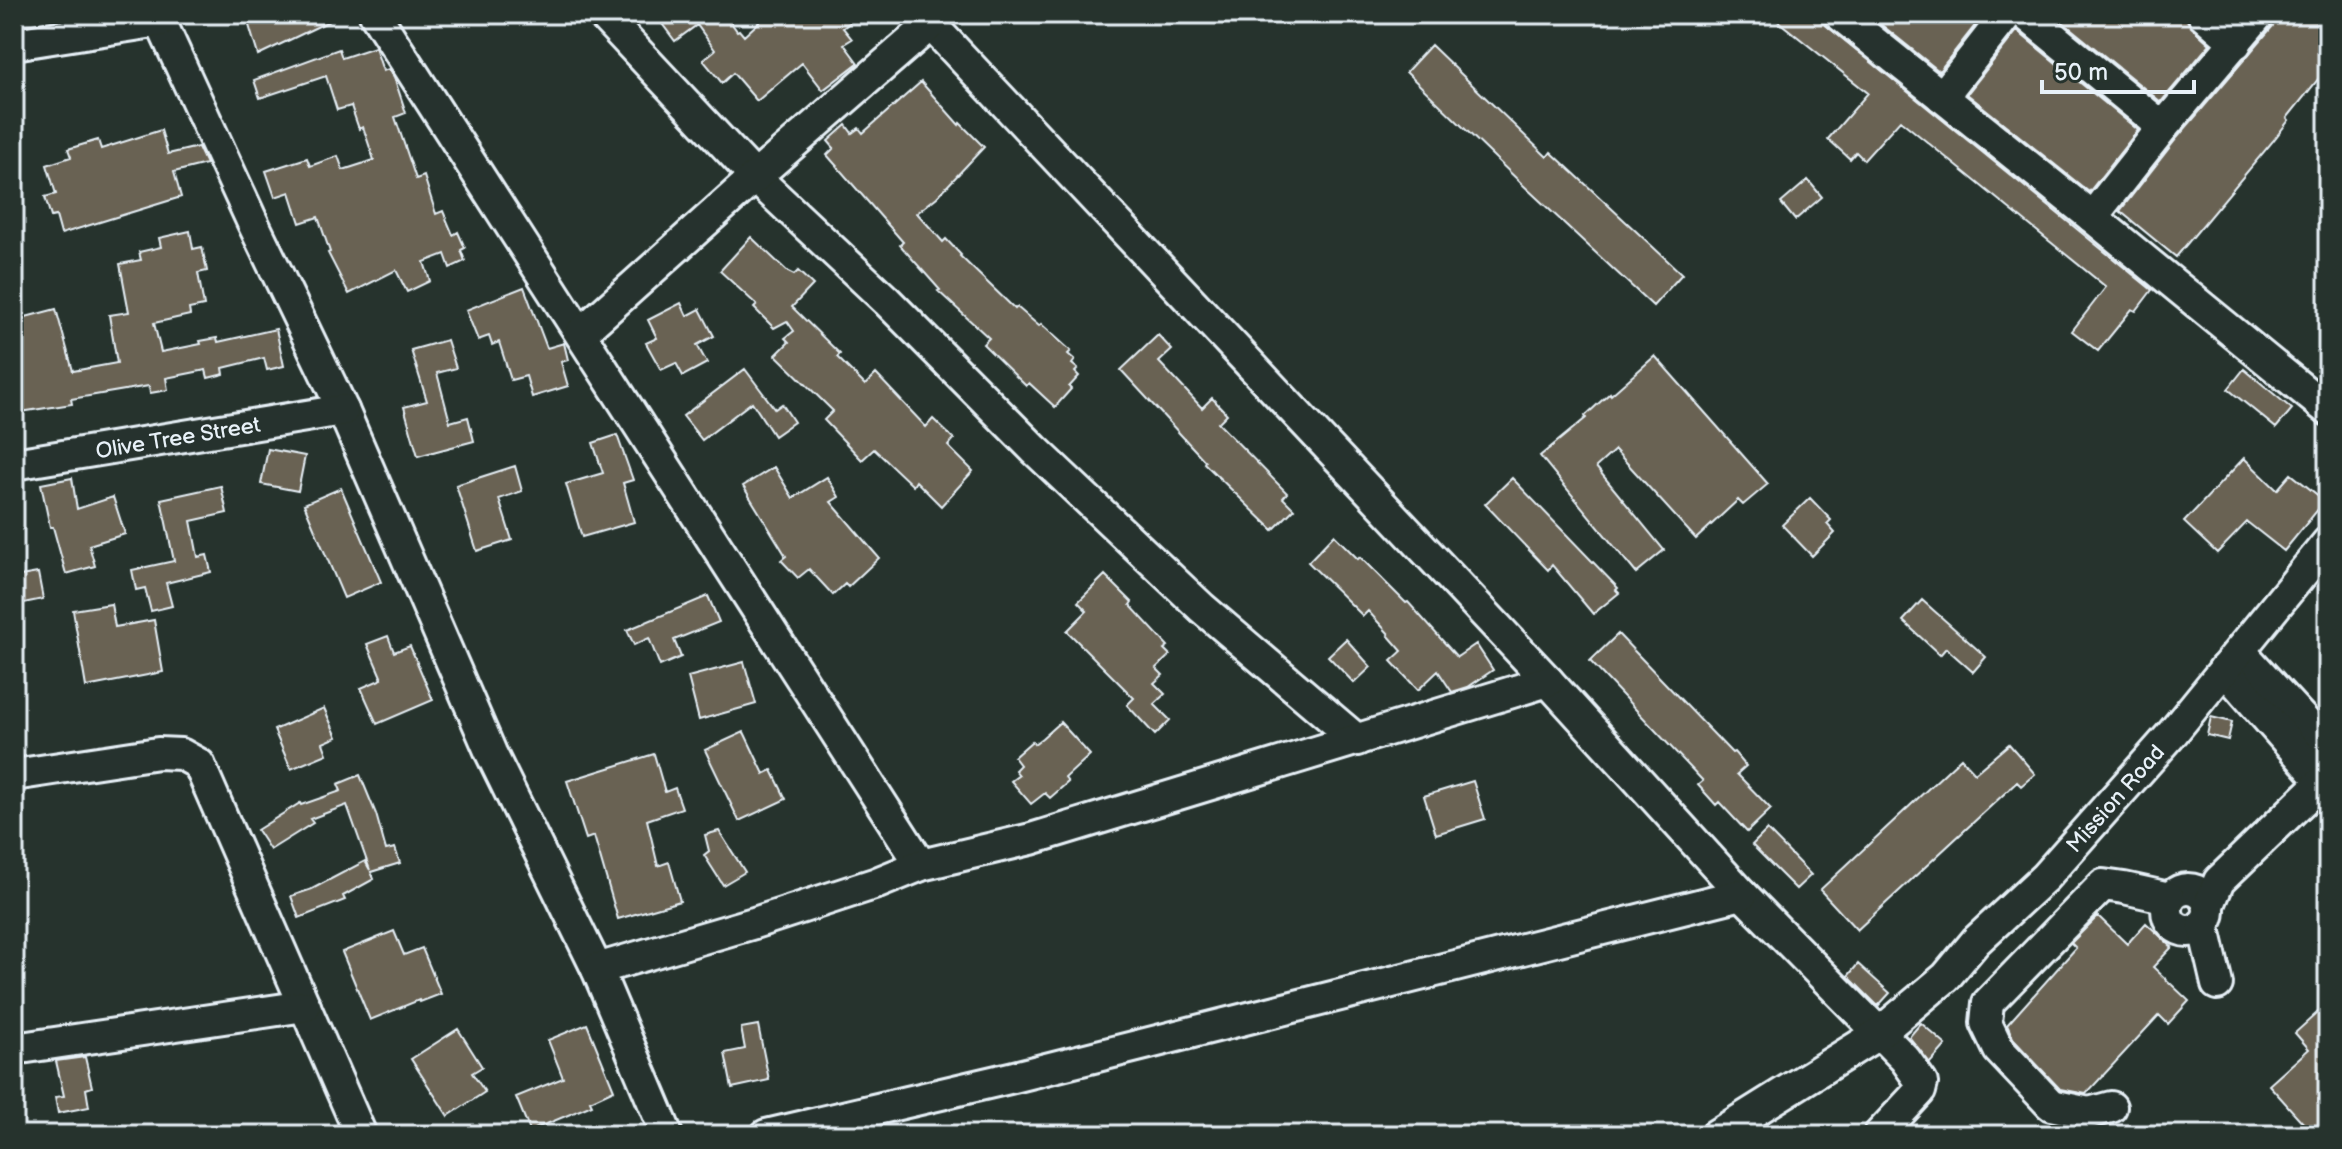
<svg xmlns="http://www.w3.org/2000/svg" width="2342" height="1149" font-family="'Balsamiq Sans',sans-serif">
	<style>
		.building { fill: #696252; stroke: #e8f1f8; stroke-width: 2 }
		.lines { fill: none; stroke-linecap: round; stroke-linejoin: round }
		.minor-casing { stroke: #e8f1f8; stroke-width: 36 }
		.minor { stroke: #26332d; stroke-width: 30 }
		.labels { text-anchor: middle; stroke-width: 8; stroke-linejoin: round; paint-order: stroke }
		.street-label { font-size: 22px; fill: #e8f1f8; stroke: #26332d }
	</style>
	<rect width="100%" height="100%" fill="#26332d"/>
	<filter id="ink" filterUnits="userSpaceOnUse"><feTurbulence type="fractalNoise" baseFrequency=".0125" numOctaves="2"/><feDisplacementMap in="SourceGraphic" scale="16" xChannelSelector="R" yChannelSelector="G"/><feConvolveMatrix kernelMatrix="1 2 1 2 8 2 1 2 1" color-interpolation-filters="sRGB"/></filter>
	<g filter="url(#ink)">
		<path class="building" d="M271,14h73l-86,41 -10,-33z
			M670,14h55l12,17 2,-1 5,6 24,-22h93l-18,14 9,11 -8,5 14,19 -35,27 -21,-27 -45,38 -24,-28 -11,10 -19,-23 12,-10 -18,-25 -22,16 -15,-20z
			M1769,14h43l340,276 -16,21 -4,-2 -34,42 -26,-20 34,-44 -206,-167 -36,40 -8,-8 -6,7 -22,-20 40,-46z
			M1868,14h116l-45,57z
			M2053,14h132l6,13 19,17 -49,58z
			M2277,14h43l8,6v47l-41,51 2,2 -16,21 -97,116 -56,-46 57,-73 96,-112z
			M2017,31l121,99 -49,62 -122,-98z
			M1431,45l116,112 4,-5 131,122 -29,32 -131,-122 -116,-112z
			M375,47l8,24 6,-2 5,8 12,36 -11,4 21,62 8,-3 12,38 7,-3 10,24 5,-3 7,16 -4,2 4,11 -15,7 -5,-14 -21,8 6,19 -23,11 -11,-22 -47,24 -21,-41 2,-1 -12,-35 -18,6 -10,-31 -15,5 -9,-26 41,-13 3,8 28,-10 5,14 31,-10 -11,-33 -4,2 -8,-23 -14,4 -11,-34 -66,22 -6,-18 85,-31 3,9z
			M921,82l38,43 1,-2 24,24 -47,50 -20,16 26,29 3,-3 15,16 -1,1 55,53 2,-2 22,19 2,-2 30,27 -3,3 7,6 -3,4 6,5 -3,3 4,4 -10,11 2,2 -16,18 -26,-24 -3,3 -43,-42 6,-6 -51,-47 2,-1 -40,-45 3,-3 -76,-87 7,-7 -6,-7 18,-16 6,8 7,-5 4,5z
			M161,130l7,24 30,-7 8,17 -32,8 7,25 -120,37 -5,-18 -5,1 -6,-20 11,-3 -9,-29 24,-8 -3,-8 30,-9 3,9z
			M1808,180l14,17 -27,23 -14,-17z
			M190,231l3,18 9,-2 5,24 -9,2 6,33 -15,3 1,6 -36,8 7,29 40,-8 -1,-3 17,-3 1,4 58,-13 8,37 -17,4 -3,-12 -41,10 1,6 -16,4 -2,-8 -40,8 2,12 -18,3 -1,-7 -78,13 1,5 -58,9v-93l42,-11 17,62 44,-8 -8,-48 20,-3 -9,-48 21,-4 -2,-8 22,-5 -2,-9z
			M751,237l37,35 6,3 4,-4 15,14 -21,22 48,47 -3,3 28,28 11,-11 50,53 7,-8 21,20 -6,7 25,25 -32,35 -25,-25 -3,5 -39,-37 -12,11 -38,-40 9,-9 -57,-56 13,-13 -4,-4 9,-7 -7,-10 -13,7 -20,-20 3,-3 -37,-34z
			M524,287l23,61 17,-5 4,17 -7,2 7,24 -36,11 -6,-21 -15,4 -12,-38 -7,3 -3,-9 -11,4 -12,-30z
			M681,303l6,13 13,-7 14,27 -17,9 10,18 -24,13 -7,-13 -15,7 -15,-27 11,-5 -9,-18z
			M1158,335l14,15 -13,12 43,46 10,-10 15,16 -9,9 69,70 -4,5 11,11 -21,21 -69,-67 1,-2 -84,-91z
			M447,340l9,28 -19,5 13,49 18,-5 6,24 -56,15 -14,-49 23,-6 -16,-51z
			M1655,356l113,128 -25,21 -5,-5 -42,39 -81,-89 -19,17 68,83 -28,23 -96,-117 46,-38 -1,-2 25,-23 1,2z
			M745,369l30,40 7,-5 12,18 -20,14 -22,-34 -50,38 -19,-24z
			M2244,369l48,40 -16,19 -48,-39z
			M617,435l16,45 -10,3 11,39 -52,15 -16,-53 37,-11 -10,-30z
			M268,449l37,7 -7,35 -37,-7z
			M2244,458l33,32 14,-16 34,27 -41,50 -37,-29 -30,31 -33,-31z
			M515,466l7,25 -23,8 13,41 -35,11 -21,-66z
			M774,467l19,31 34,-21 12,20 -8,5 48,56 -31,29 -3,-3 -12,11 -24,-26 -11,9 -17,-18 5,-4 -43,-70z
			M72,478l5,31 36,-12 12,37 -36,11 6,21 -29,8 -13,-47h-3l-9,-43z
			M1512,478l106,110 -2,2 3,3 -26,21 -41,-49 -4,5 -63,-66z
			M221,486l6,27 -36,8 7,36 9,-2 4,17 -45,11 6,23 -21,5 -6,-23 -9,2 -4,-20 42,-9 -13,-62z
			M341,488l40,94 -37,16 -40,-94z
			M1810,498l21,22 -4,4 8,9 -23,23 -30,-31z
			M1334,535l24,24 2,-2 46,46 2,-1 49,55 19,-13 17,26 -25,17 -16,5 -14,-21 -20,19 -27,-29 11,-10 -14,-16 1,-1 -21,-23 -5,5 -55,-54z
			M38,573l5,26 -29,6v-28z
			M1105,575l27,27 -2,3 38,41 -4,3 6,6 -14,13 7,7 -9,8 11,11 -11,10 16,16 -15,15 -28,-30 7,-7 -67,-67 20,-20 -9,-9z
			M708,596l11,26 -45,18 7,17 -21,9 -11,-28 -15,7 -7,-15z
			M1922,600l64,57 -13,15 -27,-24 -6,7 -37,-34z
			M111,604l4,23 39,-7 9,52 -77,15 -13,-77z
			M1618,634l114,119 2,-1 12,14 -9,8 34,35 -24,23 -28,-30 -3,3 -18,-20 5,-4 -113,-120z
			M388,636l6,16 16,-6 23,54 -56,24 -16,-36 21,-9 -15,-35z
			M1346,639l25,28 -17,16 -26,-27z
			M744,662l12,42 -57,16 -11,-43z
			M324,708l13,29 -14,6 4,11 -36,15 -17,-39z
			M2211,717l21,5 -4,18 -21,-5z
			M1060,722l30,33 -25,23 3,4 -18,16 -5,-5 -14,11 -20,-23 8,-6 -4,-5 5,-5 -6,-8 18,-16 2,3 8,-6z
			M744,732l20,42 8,-4 14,29 -47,22 -34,-71z
			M2009,744l26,30 -14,12 -4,-4 -160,148 -37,-40 141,-132 14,15z
			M654,754l11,38 10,-4 7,20 -35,12 11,46 11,-4 11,39 -62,18 -24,-83 -8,3 -19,-58z
			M360,775l16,39 10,36 9,-2 5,15 -29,9 3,7 -31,17 2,4 -46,18 -8,-22 21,-7 53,-28 5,9 -23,-65 -37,14 3,4 -43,27 -13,-20 43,-27 1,2 40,-14 -3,-7z
			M1473,781l12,38 -49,15 -12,-38z
			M1767,830l44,45 -15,14 -44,-44z
			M719,831l26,41 -22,13 -19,-30 5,-4 -4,-16z
			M2098,916l29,28 19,-21 26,24 -19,20 36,34 -21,23 -9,-9 -73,79 -26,-5 -46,-49 -7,-15 69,-77 -5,-5z
			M394,931l10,24 18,-7 19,46 -21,8 -1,-2 -49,20 -28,-68z
			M1858,964l32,29 -12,13 -30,-30z
			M2328,1003v132h-14l-45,-50 40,-36 -14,-16z
			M1921,1023l25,22 -16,18 -21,-26z
			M587,1024l27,66 -24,11 2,4 -62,26 -14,-34 47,-19 -15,-38z
			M758,1025l11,55 -37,8 -7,-35 20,-4 -4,-21z
			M458,1029l24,38 -10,6 13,19 -37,24 -37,-57z
			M85,1057l7,30 -6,2 3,18 -31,6 -3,-16 9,-1 -8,-35z"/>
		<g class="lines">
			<defs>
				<g id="minor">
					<path d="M157,14l95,207 91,189 148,343 106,216 70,166"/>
					<path d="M375,14l546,851"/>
					<path d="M602,14l153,163 132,124 147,148 168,159 155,132"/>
					<path d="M921,14l627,667 194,213 163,165 17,24 -2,8 -41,44"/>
					<path d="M1839,14l253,203 236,193"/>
					<path d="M2025,14l138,113"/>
					<path d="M2203,14l33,29"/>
					<path d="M14,44l146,-23"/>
					<path d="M1942,97l65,-83"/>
					<path d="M2092,217l71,-90 96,-113"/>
					<path d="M581,333l174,-156 176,-153"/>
					<path id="s1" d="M14,464l329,-54"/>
					<path d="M2240,651l88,96"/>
					<path d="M2224,669l104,119"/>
					<path d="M14,775l144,-22 23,1 18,10 162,371"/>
					<circle cx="2188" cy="910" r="21"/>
					<path d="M2209,905l10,-24 103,-99"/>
					<path d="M2203,924l14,60"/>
					<path d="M597,969l157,-46 123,-40 44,-18 110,-26 517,-158"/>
					<path d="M14,1049l291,-43"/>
					<path d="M2111,1107l-22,6 -38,-8 -52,-55 -13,-27 2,-20 115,-118 21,3 45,10"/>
					<path d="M766,1135l248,-58 728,-183"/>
					<path id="s2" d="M1716,1135l162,-101 68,-57 30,-36 69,-64 125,-141 158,-194"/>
				</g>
			</defs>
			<use href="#minor" class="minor-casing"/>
			<use href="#minor" class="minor"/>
		</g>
	</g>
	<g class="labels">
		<g class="street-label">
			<text dy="8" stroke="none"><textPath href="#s1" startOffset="166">Olive Tree Street</textPath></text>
			<text dy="8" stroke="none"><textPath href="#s2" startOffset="526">Mission Road</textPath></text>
		</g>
	</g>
	<rect width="2342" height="1149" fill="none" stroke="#26332d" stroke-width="48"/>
	<rect x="24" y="24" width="2294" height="1101" fill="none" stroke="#e8f1f8" stroke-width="3" filter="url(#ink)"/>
	<path d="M2042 80v12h152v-12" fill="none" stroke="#e8f1f8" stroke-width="4"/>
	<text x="2054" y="80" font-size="24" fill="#e8f1f8" stroke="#26332d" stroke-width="6" paint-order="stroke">50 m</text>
</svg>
